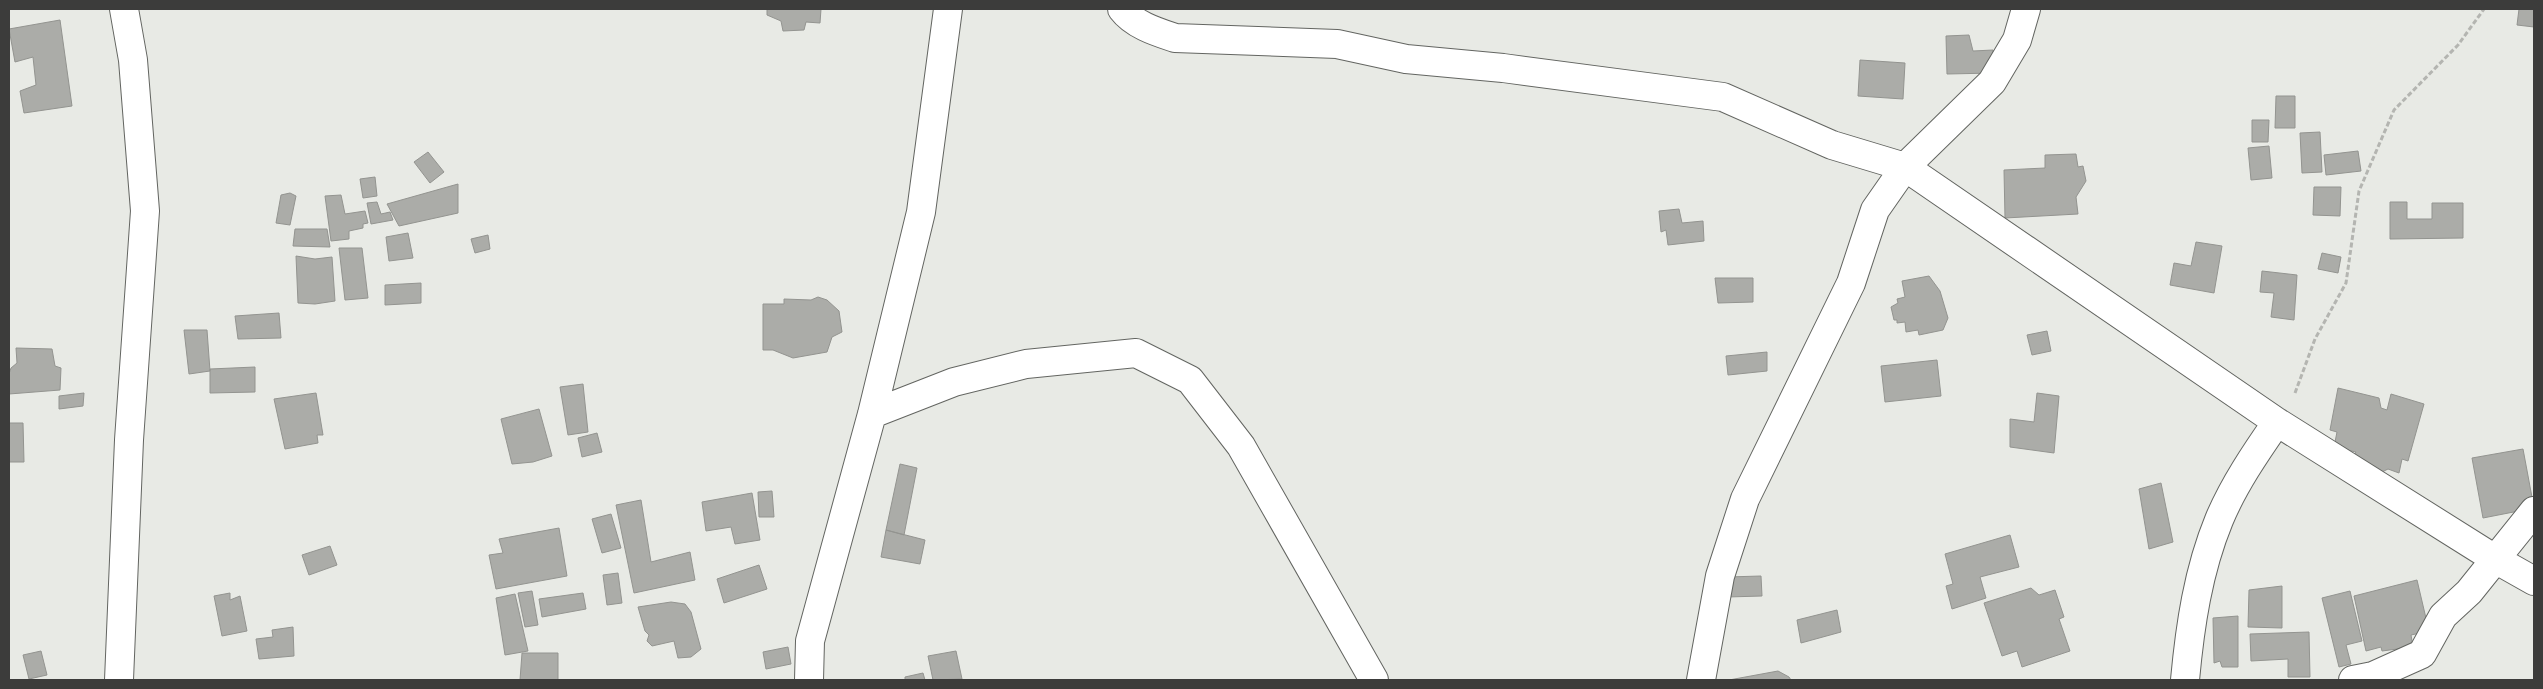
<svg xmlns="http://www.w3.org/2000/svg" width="2543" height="689" font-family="Helvetica,sans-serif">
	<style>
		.building { fill: #abaca8; stroke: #939490 }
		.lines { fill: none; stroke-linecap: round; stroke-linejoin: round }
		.street-casing { stroke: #636561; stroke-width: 30 }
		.path { stroke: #b4b5b1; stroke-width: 3; stroke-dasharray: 5 2.5; stroke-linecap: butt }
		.street { stroke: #fff; stroke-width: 28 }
	</style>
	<rect width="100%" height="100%" fill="#e8eae5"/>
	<path class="building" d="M767,9h54l-1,14 -14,-1 -2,8 -21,1 -2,-10 -14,-6z
		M2519,9h15v18l-17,-2z
		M60,20l12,86 -48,7 -4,-22 16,-6 -3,-28 -18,5 -6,-33z
		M1969,35l4,16 20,-1 1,23 -47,1 -1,-38z
		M1860,60l45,3 -2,36 -45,-3z
		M2276,96h19v32h-20z
		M2252,120h17l-1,22h-16z
		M2320,132l2,40 -20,1 -2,-40z
		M2269,146l3,32 -21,2 -3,-32z
		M2358,151l3,20 -35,4 -2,-20z
		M428,152l16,20 -14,11 -16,-21z
		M2076,154l2,13 5,-1 3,15 -10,16 2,17 -73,4 -1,-48 41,-2v-13z
		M375,177l2,19 -14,2 -3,-19z
		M458,184v29l-59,13 -12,-22z
		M2314,187h27l-1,29 -27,-1z
		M290,193l6,3 -6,29 -14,-2 5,-28z
		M341,195l4,19 20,-3 3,12 -5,1v4l-14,3v8l-18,2 -6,-45z
		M377,202l4,12 9,-2 3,8 -22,4 -4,-21z
		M2390,202h17v17h25v-16h31v35l-73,1z
		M1679,209l3,14 21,-2 1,20 -36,4 -2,-15 -5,2 -2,-21z
		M295,229h32l3,18 -37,-1z
		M408,233l5,25 -24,3 -3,-24z
		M488,235l2,14 -15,4 -4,-14z
		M2196,242l26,4 -8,47 -44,-8 4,-22 17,3z
		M339,248h23l6,50 -23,2z
		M2322,253l19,4 -3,16 -20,-4z
		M296,256l19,3 17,-2 3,44 -20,3 -17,-1z
		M2262,271l35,4 -3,45 -23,-3 3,-24 -14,-1z
		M1929,276l11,15 8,27 -5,12 -24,5 -1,-5 -12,2 -1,-10 -8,1v-3h-3l-3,-13 7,-4 -1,-4 8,-2 -3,-16z
		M1715,278h38v24l-35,1z
		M421,283v20l-36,2v-20z
		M818,297l9,3 12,11 3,21 -10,5 -5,15 -34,6 -20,-8h-10v-46h21v-5l27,1z
		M279,313l2,25 -43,1 -3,-23z
		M184,330h23l3,41 -21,3z
		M2047,331l4,20 -19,4 -5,-20z
		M16,348l36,1 3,17 6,2 -1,22 -51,4v-20l2,-6 6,-5z
		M1767,352v19l-39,4 -2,-19z
		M1937,360l4,36 -56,6 -4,-36z
		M255,367v25l-45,1v-24z
		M583,384l5,48 -20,3 -8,-48z
		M2338,388l41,10 2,10 6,2 4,-16 33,10 -16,57 -6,-2 -3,14 -11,-4 -10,5 -26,-16 4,-6 -22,-5 3,-15 -7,-2z
		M84,393l-1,13 -24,3v-13z
		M316,393l7,42h-6l1,8 -33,6 -11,-50z
		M2037,393l22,3 -5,57 -44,-6v-28l24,3z
		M539,409l13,47 -19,6 -21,2 -11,-45z
		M9,423h14l1,39h-15z
		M597,433l5,19 -20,5 -4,-19z
		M2523,449l11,59 -51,10 -11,-60z
		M900,464l17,4 -13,67 -18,-5z
		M2161,483l12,59 -24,7 -10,-60z
		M772,491l2,26h-15l-1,-25z
		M752,493l8,47 -25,4 -4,-17 -25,4 -4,-29z
		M641,500l10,62 39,-10 5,28 -61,13 -18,-88z
		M611,514l10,34 -19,5 -10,-34z
		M559,528l8,48 -71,13 -7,-34 14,-2 -4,-14z
		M886,530l39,10 -5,24 -39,-7z
		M2010,535l9,32 -39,10 6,21 -34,11 -6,-23 7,-2 -8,-30z
		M330,546l7,19 -28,10 -7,-20z
		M759,565l8,24 -43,14 -7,-24z
		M618,573l4,30 -15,2 -4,-30z
		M1761,576l1,20 -35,1v-20z
		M2417,580l12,51 -18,4 2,12 -31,4 -1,-4 -15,4 -12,-55z
		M2282,586v42l-34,-1 1,-37z
		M2031,588l8,7 16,-5 9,27 -5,2 11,32 -48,16 -5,-16 -15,5 -18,-53z
		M532,591l6,34 -13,2 -7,-34z
		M2350,591l12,50 -16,4 5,19 -12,3 -17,-69z
		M230,593v7l10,-4 7,35 -25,5 -8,-40z
		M583,593l3,16 -44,8 -3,-18z
		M515,594l13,57 -23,4 -9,-57z
		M671,602l14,2 6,8 10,37 -10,8 -13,1 -4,-17 -22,5 -5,-5 2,-6 -4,-4 -7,-24z
		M1837,610l4,22 -40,11 -4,-23z
		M2238,616v51h-16l-2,-6 -6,2 -1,-45z
		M293,627l1,29 -35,3 -3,-20 17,-2 -1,-7z
		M2309,632l1,45h-22v-18l-37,2 -1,-27z
		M788,647l3,17 -25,5 -3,-17z
		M41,651l6,24 -18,4 -6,-24z
		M956,651l6,28 -29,1 -5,-24z
		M522,653h36v27h-38z
		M1778,671l11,6 2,3h-62z
		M923,673l2,7h-20v-3z"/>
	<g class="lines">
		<defs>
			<path id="street" d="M1122,9c12,16 35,23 53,29l162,6 69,15 97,9 220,29 109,48 73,22 372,255 218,137 39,22
				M872,414l82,-32 72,-18 110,-11 54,27 51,66 133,234
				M119,680l10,-240 16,-229 -12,-151 -9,-51
				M809,680l1,-39 62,-227 49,-202 27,-203
				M1701,680l19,-104 25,-77 106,-216 24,-73 30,-43 87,-85 25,-42 9,-31
				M2185,680c5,-54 13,-109 34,-160 14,-34 37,-68 58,-98
				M2353,680l20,-4 49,-22 21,-38 26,-24 65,-81"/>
		</defs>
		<use href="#street" class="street-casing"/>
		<path class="path" d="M2295,393l20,-54 31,-56 13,-92 35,-81 64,-65 26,-36"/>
		<use href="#street" class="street"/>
	</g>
	<rect width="2543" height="689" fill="none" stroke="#3c3c3b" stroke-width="20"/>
</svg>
